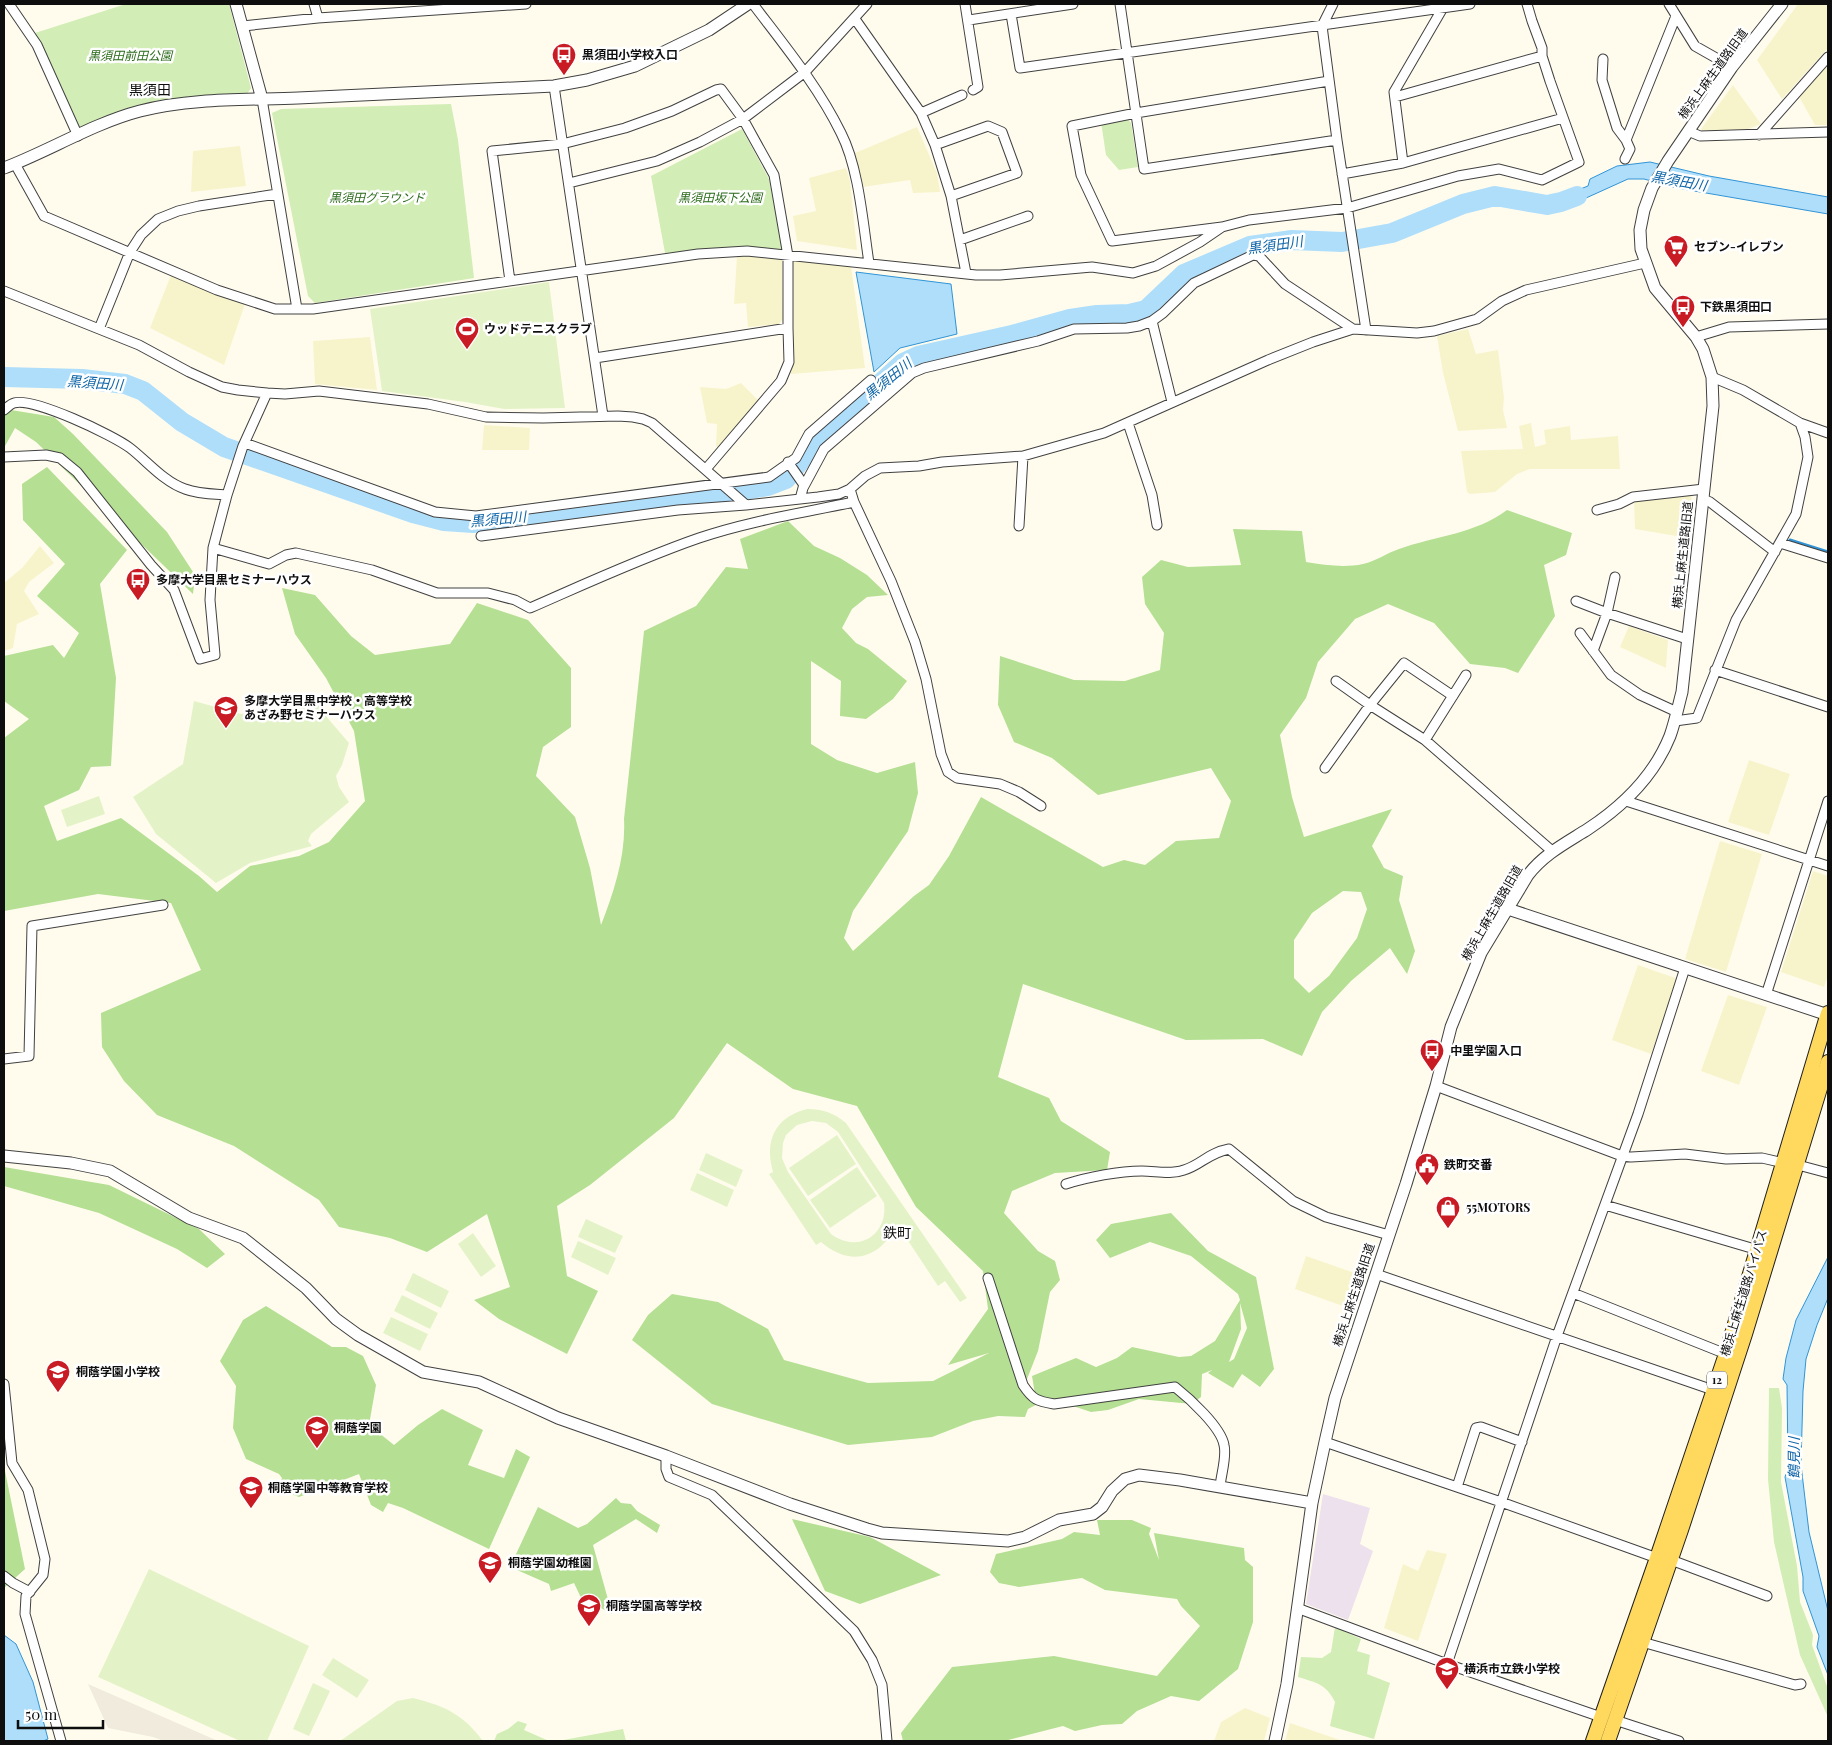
<svg xmlns="http://www.w3.org/2000/svg" width="1832" height="1745" font-family="'Playfair Display','Noto Sans JP',serif">
	<style>
		.industrial { fill: #ece1ed }
		.farmland { fill: #f7f4cc }
		.green { fill: #d2edb5 }
		.forest { fill: #b5df93; fill-rule: evenodd }
		.pitch { fill: #e4f3c7; fill-rule: evenodd }
		.plaza { fill: #f0ebdc }
		.water { fill: #afdefb; stroke: #3094d7 }
		.lines { fill: none; stroke-linecap: round; stroke-linejoin: round }
		.stream { stroke: #3094d7; stroke-width: 3 }
		.river { stroke: #afdefb; stroke-width: 20 }
		.minor-casing { stroke: #414141; stroke-width: 11 }
		.tertiary-casing { stroke: #414141; stroke-width: 13 }
		.primary-casing { stroke: #1f1f1f; stroke-width: 16 }
		.minor { stroke: #fff; stroke-width: 9 }
		.tertiary { stroke: #fff; stroke-width: 11 }
		.primary { stroke: #ffd85e; stroke-width: 14 }
		.labels { text-anchor: middle; stroke-width: 5; stroke-linejoin: round; paint-order: stroke }
		.shield { fill: #fff; stroke: #565656; stroke-width: 1 }
		.shield-label { font-size: 11px; font-weight: bold; fill: #0e0e0e }
		.poi-label { font-size: 12px; font-weight: bold; fill: #0e0e0e; stroke: #fff; text-anchor: start }
		.park-label { font-size: 12px; font-style: italic; fill: #2a6a19; stroke: #fff }
		.street-label { font-size: 12px; fill: #0e0e0e; stroke: #fff }
		.neighbourhood-label { font-size: 14px; fill: #0e0e0e; stroke: #fff }
		.water-label { font-size: 14px; font-style: italic; fill: #0e65a9; stroke: #fff }
	</style>
	<rect width="100%" height="100%" fill="#fffcee"/>
	<path class="industrial" d="M1323,1494l47,14 -10,36 13,7 -25,69 -42,-16z"/>
	<path class="farmland" d="M1798,4h30v44l-46,51 -25,-39z
		M1828,63v62h-13l-17,-30z
		M1733,85l28,39 -16,6 -41,2 -3,-3z
		M917,127l20,46 3,19 -27,1 -3,-13 -47,7 -8,-34z
		M240,146l6,40 -55,6 2,-41z
		M846,168l4,13 7,69 -60,-9 -4,-25 23,-5 -7,-33z
		M737,256h40l5,4 1,59 -4,5 -31,3 -2,-24 -12,1z
		M792,258l59,8 14,102 -74,6 2,-36z
		M171,275l74,29 -21,61 -74,-37z
		M1468,329l8,25 22,-4 6,48 -1,12 4,18 -49,3 -15,-58 -6,-37z
		M370,337l7,53 -62,-6 -2,-43z
		M741,383l17,17 -39,48 -3,-2 1,-22 -10,-1 -7,-36 26,2z
		M1531,423l4,24 11,-3 -2,-14 26,-4 1,14 47,-4 2,33h-90l-13,5 -22,18 -25,2 -3,-2 -6,-41 62,-2 -4,-23z
		M484,425l46,3 -1,22h-47z
		M1692,494l-4,44 -53,-9 -1,-27z
		M40,546l14,17 -25,19 -5,9 15,23 -22,10 -4,24 -9,3v-68l18,-15z
		M1629,626l39,14 -2,28 -46,-21z
		M1749,760l41,14 -21,61 -41,-13z
		M1720,841l42,13 -36,118 -41,-13z
		M1813,871l15,5v99l-4,12 -43,-15z
		M1638,965l40,14 -27,75 -39,-14z
		M1728,995l39,12 -28,78 -38,-14z
		M1306,1256l60,21 -12,33 -59,-21z
		M1427,1550l20,4 -29,87 -34,-13 19,-64 15,7z
		M1245,1708l25,10 -6,23h-50l7,-19z
		M1290,1723l53,18h-58z"/>
	<path class="green" d="M126,4h103l22,84 -4,6 -54,4 -112,33 -46,-98z
		M451,104l7,36 16,138 -159,25 -7,-7 -36,-183 9,-4z
		M1127,118l4,5 7,44 -19,3 -13,-15 -5,-33z
		M742,129l27,50 14,70 -47,-1 -71,5 -14,-77z
		M1769,1388h10l3,20 -1,74 16,84 3,36 13,33 -1,10 16,44v28l-28,-62 -26,-113 -6,-63z
		M1335,1627l26,12 -4,12 13,4 -3,19 23,9 -16,56 -44,-13 5,-24c-9,-18 -18,-19 -37,-25l3,-20 21,1 9,-6z
		M518,1721l9,3 -3,6 25,11h-55l3,-7 11,-5z
		M623,1729l3,12h-68z"/>
	<path class="forest" d="M11,410l43,7 19,17 94,98 28,43 -2,19 -157,-152 -21,-14 -11,20v-34z
		M47,467l80,83 -27,34 16,94 -5,88 -20,1 -12,23 -35,16 13,35 64,-23 78,58 18,16 33,-26 49,-10 30,-14 36,-41 -11,-70 -28,-53 -31,-44 -13,-46 33,7 36,41 24,19 75,-11 27,-41 51,17 43,48v59l-28,20 -7,29 39,41 15,51 11,57c13,-33 25,-70 23,-106l20,-188 52,-25 30,-39 22,2 -8,-30 48,-18 26,25 26,12 27,17 21,20 -21,2 -15,12 -10,19 14,15 12,6 39,32 -14,18 -27,20 -26,-3 1,-35 -30,-20v83l26,16 40,13 38,-11 3,31 -10,38 -55,80 -9,27 9,13 61,-55 15,-11 20,-29 32,-59 122,70 21,-7 21,5 31,-24 43,-3 12,-37 -20,-33 -113,27 -46,-37 -38,-16 -16,-37 2,-49 74,24 51,1 35,-11 4,-37 -19,-29 -3,-27 19,-17 27,7 53,-2 -8,-36 69,2 4,31c19,3 38,6 57,2 13,-3 24,-11 36,-15 36,-13 76,-15 108,-39l65,23 -6,22 -22,10 11,51 -37,57 -13,-5 -35,-4 -36,-41 -46,-19 -33,15 -37,43 -12,36 -26,37 12,62 12,40 88,-28 -20,37 12,22 19,8 -4,24 16,51 -8,23 -17,-26 -39,33 -29,31 -20,44 -39,-17 -77,1 -163,-56 -25,93 51,21 12,23 49,31 -3,18 -52,3 -43,18 -8,22 34,38 17,10 5,19 -10,12 -12,59 -11,28 -17,-14 25,29 -3,-18 44,-18 20,9 21,-9 15,-11 47,10 12,-1 24,-15 25,-41 -2,-6 -47,-38 -41,-14 -40,16 -14,-18 15,-16 60,-11 37,38 48,26 18,92 -14,18 -18,-13 -9,14 -25,-15 4,-3 -10,4 -1,23 -9,7 -53,-5 -31,11 -17,2 -42,-14 -21,11 -3,8 -27,-1 -25,5 -41,16 -84,8 -136,-41 -80,-64 16,-25 24,-21 46,8 50,27 16,31 84,23 65,-2 56,-28 -41,12 40,-56 -5,-38 -67,-64 -59,-101 -64,-17 -66,-46 -53,75 -84,67 -33,21 10,70 31,15 -31,63 -68,-35 -25,-19 36,-13 -23,-73 -60,38 -37,-14 -51,-11 -20,-27 -85,-54 -77,-31 -33,-34 -22,-34 -1,-34 100,-43 -30,-67 -73,-9 -94,17v-173l25,-19 -25,-18v-45l49,-11 11,13 15,-25 -42,-37 28,-32 -42,-44 -1,-36zM1343,891l18,1 6,17 -10,29 -28,38 -20,17 -15,-15v-38l18,-27zM1240,1303l7,25 -13,31 -5,3 12,-33z
		M4,1167l105,18 90,44 26,25 -18,14 -30,-19 -78,-36 -95,-27z
		M266,1306l66,41h14l17,9 13,29 -7,40 25,20 24,-20 24,-16 41,21 -15,35 36,13 12,-29 14,8 -41,92 -86,-41 -15,-5 -5,9 -12,-7 -12,-31 -60,23 -21,-8 4,-11 -3,-4 -33,-15 -13,-31 3,-42 -16,-25 23,-41z
		M4,1466l21,103 -21,19z
		M616,1498l5,5 10,1 6,7 23,14 -3,8 -21,-14 -43,26 19,69 -22,-12 -6,2 -10,-21 -23,8 -2,-7 -39,-17 28,-60 40,21 9,-4z
		M792,1519l78,18 71,38 -81,29 -35,-13z
		M1097,1520h35l19,8 -2,6 10,26 -5,-27 90,15 1,12 8,7v55l-15,47 -39,32 -28,-5 -34,15 -15,13 -20,1 -27,6 -12,-5 -59,15h-101l-2,-8 51,-66 102,-11 103,20 43,-50 -19,-20 -4,-7 -72,-9 -23,-12 -63,9 -20,-4 -9,-11 6,-18 66,-15 12,-7 26,3z"/>
	<path class="pitch" d="M549,282l16,126 -61,1 -39,-7 -83,-11 -12,-82z
		M194,701l47,13 80,-11 4,12 24,28 -7,22 -6,11 3,11 10,15 -38,32 -3,7 4,5 -62,17 -34,20 -60,-49 -23,-37 50,-33z
		M99,796l6,18 -38,13 -6,-17z
		M807,1109c16,0 27,4 39,14l121,175 -7,4 -15,-21 -7,5 -41,-62c-16,34 -46,44 -76,18l-5,3 -47,-71 4,-2c-9,-31 2,-55 34,-63zM812,1121l14,2 12,9 46,71c4,32 -26,51 -53,31l-43,-62 -6,-14 1,-15 3,-8 11,-10z
		M837,1135l19,29 -48,32 -19,-28z
		M706,1153l37,17 -7,17 -37,-17z
		M857,1167l20,29 -47,32 -20,-28z
		M697,1173l37,17 -7,17 -37,-17z
		M586,1219l37,17 -8,17 -37,-16z
		M473,1233l23,33 -15,11 -23,-33z
		M578,1241l38,17 -8,17 -37,-18z
		M413,1273l36,18 -8,17 -36,-18z
		M402,1295l36,18 -8,16 -36,-18z
		M391,1317l37,17 -8,17 -37,-18z
		M149,1569l160,77 -42,95h-27l-142,-64z
		M333,1658l36,22 -12,18 -35,-23z
		M313,1683l17,8 -21,45 -16,-7z
		M413,1698c32,8 50,16 70,43h-143l57,-40z"/>
	<path class="plaza" d="M88,1684l130,57h-54l-11,-4 -45,-9z"/>
	<path class="water" d="M1650,162l59,14 119,21v17l-151,-26 -33,-9h-16l-53,24 -23,6 -2,-8 38,-15 2,-7 27,-13z
		M856,272l95,12 6,50 -57,14 -26,24z
		M1828,1257v41l-11,27 -11,34 -3,32 -2,74 8,67 19,79v64l-11,-28 2,-11 -16,-45v-14l-18,-100 3,-10 -1,-82 -4,-6 3,-21 10,-38z
		M4,1635l12,9 17,38 15,57 -5,2h-39z"/>
	<g class="lines">
		<path class="stream" d="M1790,540l38,12"/>
		<path class="river" d="M4,377l78,2 43,5 18,7 39,31 42,25 189,66 31,8 29,2 247,-29 48,-8 18,-7 27,-34 90,-82 15,-7 94,-21 58,-16 27,-4 32,-1 17,-4 38,-36 66,-28 42,-6 50,2 50,-9 71,-29 32,-8 52,9 14,-3 16,-6"/>
		<defs>
			<path id="minor" d="M9,4l28,41 41,91
				M314,4l4,14
				M753,4c31,41 65,82 88,129 18,35 22,91 28,130
				M965,4l13,83 -5,3
				M1120,4l24,165 193,-29
				M1333,4l-11,22 15,114 29,190
				M1669,4l26,42 37,21
				M1011,14l9,54 450,-64
				M855,19l66,94 14,32 16,51 15,77
				M969,20l104,-16
				M243,26l75,-8 208,-14
				M1603,59l-1,21 15,48 9,12 4,9 -5,10
				M1329,81l-193,32 -64,13 9,49 31,66 110,-14 27,-7 98,-12 111,-32 41,-7 43,11 37,-18 -29,-81 -8,-25v-8l-10,-27 -5,-17
				M554,86l49,330
				M1395,97l147,-41
				M262,99l35,210
				M921,113l41,-18
				M1688,131l12,5 128,-4
				M1759,135l69,-78
				M1626,140l50,-124
				M935,145l53,-19 14,6 15,41 -66,23
				M1403,163l-9,-71 50,-86
				M15,164l29,52 173,74 58,19h38l385,-55 49,-3 229,24h24l92,-8 41,6 23,-7 44,-24 22,-15
				M1342,174l61,-11 160,-45
				M569,183l88,-22 43,-19 43,-23 62,-47 62,-68
				M960,240l68,-24
				M510,281l-18,-130 70,-7 63,-16 47,-17 44,-21 5,-1 22,30 31,56 14,81v72l-193,30
				M4,291l135,54 50,27 33,15 16,3 29,3 -24,53 -16,49 -14,53 -3,52 5,55 -15,4 -26,-69 -23,-25 -74,-93 -17,-14 -14,-3 -42,2
				M1152,321l20,81
				M99,329l31,-77 11,-17 17,-16 20,-8 21,-5 78,-12
				M1696,337l33,-10 99,-3
				M267,393l18,1 34,-3 109,13 58,13 57,1 75,-2 15,1 10,2 9,4 94,82
				M4,410c3,-2 6,-6 10,-7 19,-6 99,32 116,45 17,13 34,34 55,41 13,5 28,5 42,6
				M1128,423l24,72 5,30
				M1800,423l28,10
				M245,443l190,69 41,4 293,-39 27,-19 13,-24 62,-54
				M788,462l16,23
				M706,469l75,-88 8,-19 -1,-34
				M850,489l4,13 37,79 24,61 11,37 15,75 7,18 9,6 43,6 19,8 22,14
				M800,499l3,-11 21,-39 88,-76 12,-5 114,-27 36,-12 53,-1 12,-2 13,-5 11,-8 31,-30 59,-28 6,1 26,28 68,45
				M1703,499l7,3 65,50
				M1597,510l22,-6 14,-7 71,-8
				M1019,526l4,-70
				M481,536l197,-26 68,-5 72,-8 21,-3 11,-5 15,-13 15,-8 39,-2 23,-4 81,-6 81,-23 164,-73 45,-18 40,-13 64,4 17,-2 43,-12 25,-18 24,-11 119,-27
				M1780,543l48,15
				M213,548l56,16 17,-9 10,-2 76,17 65,23h51l27,7 15,8c55,-24 111,-50 169,-70 50,-17 103,-25 155,-36
				M1576,601l31,12 80,26
				M1580,633l31,42 29,20 37,17
				M1593,651l14,-38 8,-36
				M1715,670l113,37
				M1336,681l34,24 55,35 127,111
				M1675,721l22,-3 39,-98 60,-106 12,-57 -3,-20 -5,-14 -57,-33 -31,-13
				M1425,740l41,-65
				M1325,768l45,-63 34,-42 49,33
				M1626,801l202,65
				M1766,995l62,-194
				M4,1059l25,-3 3,-130 131,-21
				M1436,1086l186,70 9,1 54,-3 41,5 36,-1 22,5
				M1798,1165l30,8
				M1066,1184c22,-7 53,-13 76,-13 14,0 28,4 42,-1 17,-5 24,-17 45,-21l64,52 33,16 63,18
				M1605,1205l153,45
				M1376,1274l337,116
				M988,1278l35,107c10,15 14,16 31,19l121,-17c14,11 46,40 49,58 3,12 -3,29 -4,42
				M1573,1293l153,61
				M4,1384l8,79 16,27 17,69 -2,16 -17,21 -1,18 36,127
				M1325,1442l176,60 156,56
				M666,1456v13l3,8 43,18 142,136 18,29 10,25 5,56
				M1457,1487l19,-59 5,-1 41,15
				M1671,1560l96,36
				M4,1576l9,7 17,9
				M1297,1608l150,56 154,53
				M1642,1642l153,43 6,-1
				M1447,1664l110,-328 81,-222 47,-146
				M1615,1720l64,21"/>
			<path id="tertiary" d="M236,4l26,95
				M4,168c45,-17 90,-45 136,-57 50,-13 106,-11 158,-13 85,-4 171,-8 256,-12l33,-6 48,-14 74,-36 39,-26
				M1508,909l320,106
				M4,1156l67,7 39,8 79,47 54,20 63,50 30,31 22,16 65,37 56,10 79,36 108,38 124,48 77,25 15,4 126,8 17,-4 34,-17 34,-6 9,-7 10,-16 13,-12 14,-4 41,5 132,23
				M1275,1741l12,-57 25,-181 13,-61 10,-44 71,-214 30,-98 15,-59 30,-74 47,-78c16,-21 38,-32 60,-46 35,-23 66,-53 82,-93 5,-14 8,-29 12,-44l31,-286 -1,-29 -9,-28 -7,-12 -41,-49 -14,-39 -1,-19 4,-20 8,-22 16,-27 64,-94 50,-63"/>
			<path id="primary" d="M1593,1741l64,-183 69,-204 102,-341
				M1608,1741l73,-211 64,-196 83,-272"/>
		</defs>
		<use href="#minor" class="minor-casing"/>
		<use href="#tertiary" class="tertiary-casing"/>
		<use href="#primary" class="primary-casing"/>
		<use href="#minor" class="minor"/>
		<use href="#tertiary" class="tertiary"/>
		<use href="#primary" class="primary"/>
	</g>
	<defs>
		<symbol id="bus-pin" viewBox="-11 -11 22 30"><path d="M0 17L-7.5 6A9.5 9.5 0 1 1 7.5 6Z" fill="#c81b23" stroke="#fff"/><path d="M-5-6H5V4H4V6H2V4H-2V6H-4V4H-5ZM-3.5-4V0h7V-4ZM-3.5 1.2v1.5H-2V1.2ZM2 1.2v1.5H3.5V1.2Z" fill="#fff"/></symbol>
		<symbol id="supermarket-pin" viewBox="-11 -11 22 30"><path d="M0 17L-7.5 6A9.5 9.5 0 1 1 7.5 6Z" fill="#c81b23" stroke="#fff"/><path d="M-6-5.5h2.5l.6 2H6L4.5 2H-2.5L-4.4-4H-6ZM-1.5 3.2a1.3 1.3 0 1 0 .1 0ZM3 3.2a1.3 1.3 0 1 0 .1 0Z" fill="#fff"/></symbol>
		<symbol id="stadium-pin" viewBox="-11 -11 22 30"><path d="M0 17L-7.5 6A9.5 9.5 0 1 1 7.5 6Z" fill="#c81b23" stroke="#fff"/><path d="M0-5a6.5 5 0 1 0 0 10a6.5 5 0 1 0 0-10ZM-3.5-1.8h7v3.6h-7Z" fill="#fff"/></symbol>
		<symbol id="school-pin" viewBox="-11 -11 22 30"><path d="M0 17L-7.5 6A9.5 9.5 0 1 1 7.5 6Z" fill="#c81b23" stroke="#fff"/><path d="M0-5L7-2L0 1L-7-2ZM-4 1L0 2.5L4 1V4Q0 6-4 4Z" fill="#fff"/></symbol>
		<symbol id="civic-pin" viewBox="-11 -11 22 30"><path d="M0 17L-7.5 6A9.5 9.5 0 1 1 7.5 6Z" fill="#c81b23" stroke="#fff"/><path d="M-.6-6.5H3V-4.5H.6V-3L4-1V1h2V6H-6V1h2V-1L-.6-3ZM-1.2 2.5V6h2.4V2.5Z" fill="#fff"/></symbol>
		<symbol id="shop-pin" viewBox="-11 -11 22 30"><path d="M0 17L-7.5 6A9.5 9.5 0 1 1 7.5 6Z" fill="#c81b23" stroke="#fff"/><path d="M-5-2.5h2.3a2.7 3.5 0 0 1 5.4 0H5L5.5 6h-11ZM-1.5-2.5h3a1.5 2.3 0 0 0-3 0Z" fill="#fff"/></symbol>
	</defs>
	<g fill-rule="evenodd">
		<use href="#bus-pin" x="550" y="41" width="28" height="38"/>
		<use href="#supermarket-pin" x="1662" y="233" width="28" height="38"/>
		<use href="#bus-pin" x="1669" y="293" width="28" height="38"/>
		<use href="#stadium-pin" x="453" y="315" width="28" height="38"/>
		<use href="#bus-pin" x="124" y="566" width="28" height="38"/>
		<use href="#school-pin" x="212" y="694" width="28" height="38"/>
		<use href="#bus-pin" x="1418" y="1037" width="28" height="38"/>
		<use href="#civic-pin" x="1413" y="1151" width="28" height="38"/>
		<use href="#shop-pin" x="1434" y="1194" width="28" height="38"/>
		<use href="#school-pin" x="44" y="1358" width="28" height="38"/>
		<use href="#school-pin" x="303" y="1414" width="28" height="38"/>
		<use href="#school-pin" x="237" y="1474" width="28" height="38"/>
		<use href="#school-pin" x="476" y="1549" width="28" height="38"/>
		<use href="#school-pin" x="575" y="1592" width="28" height="38"/>
		<use href="#school-pin" x="1433" y="1655" width="28" height="38"/>
	</g>
	<g class="labels">
		<rect class="shield" x="1707" y="1371.5" width="20" height="17" rx="4"/>
		<g class="shield-label">
			<text x="1717" y="1384">12</text>
		</g>
		<g class="poi-label">
			<text x="582" y="59">黒須田小学校入口</text>
			<text x="1694" y="251">セブン-イレブン</text>
			<text x="1700" y="311">下鉄黒須田口</text>
			<text x="484" y="333">ウッドテニスクラブ</text>
			<text x="156" y="584">多摩大学目黒セミナーハウス</text>
			<text x="244" y="705">多摩大学目黒中学校・高等学校<tspan x="244" dy="14">あざみ野セミナーハウス</tspan></text>
			<text x="1450" y="1055">中里学園入口</text>
			<text x="1444" y="1169">鉄町交番</text>
			<text x="1466" y="1212">55MOTORS</text>
			<text x="76" y="1376">桐蔭学園小学校</text>
			<text x="334" y="1432">桐蔭学園</text>
			<text x="268" y="1492">桐蔭学園中等教育学校</text>
			<text x="508" y="1567">桐蔭学園幼稚園</text>
			<text x="606" y="1610">桐蔭学園高等学校</text>
			<text x="1464" y="1673">横浜市立鉄小学校</text>
		</g>
		<g class="park-label">
			<text x="130" y="60">黒須田前田公園</text>
			<text x="377" y="202">黒須田グラウンド</text>
			<text x="720" y="202">黒須田坂下公園</text>
		</g>
		<g class="street-label">
			<text transform="translate(1713 74) rotate(-54)" y="4">横浜上麻生道路旧道</text>
			<text transform="translate(1683 555) rotate(-84)" y="4">横浜上麻生道路旧道</text>
			<text transform="translate(1492 913) rotate(-60)" y="4">横浜上麻生道路旧道</text>
			<text transform="translate(1744 1293) rotate(-73)" y="4">横浜上麻生道路バイパス</text>
			<text transform="translate(1354 1295) rotate(-72)" y="4">横浜上麻生道路旧道</text>
		</g>
		<g class="neighbourhood-label">
			<text x="150" y="95">黒須田</text>
			<text x="897" y="1238">鉄町</text>
		</g>
		<g class="water-label">
			<text transform="translate(1679 181) rotate(10)" y="5">黒須田川</text>
			<text transform="translate(1275 245) rotate(-8)" y="5">黒須田川</text>
			<text transform="translate(888 379) rotate(-39)" y="5">黒須田川</text>
			<text transform="translate(95 383) rotate(4)" y="5">黒須田川</text>
			<text transform="translate(498 519) rotate(-5)" y="5">黒須田川</text>
			<text transform="translate(1794 1458) rotate(-90)" y="5">鶴見川</text>
		</g>
	</g>
	<rect width="1832" height="1745" fill="none" stroke="#0e0e0e" stroke-width="10"/>
	<path d="M18 1720v8h85v-8" fill="none" stroke="#0e0e0e" stroke-width="2.5"/>
	<text x="25" y="1720" font-size="15" fill="#0e0e0e" stroke="#ffffff" stroke-width="4" paint-order="stroke">50 m</text>
</svg>
